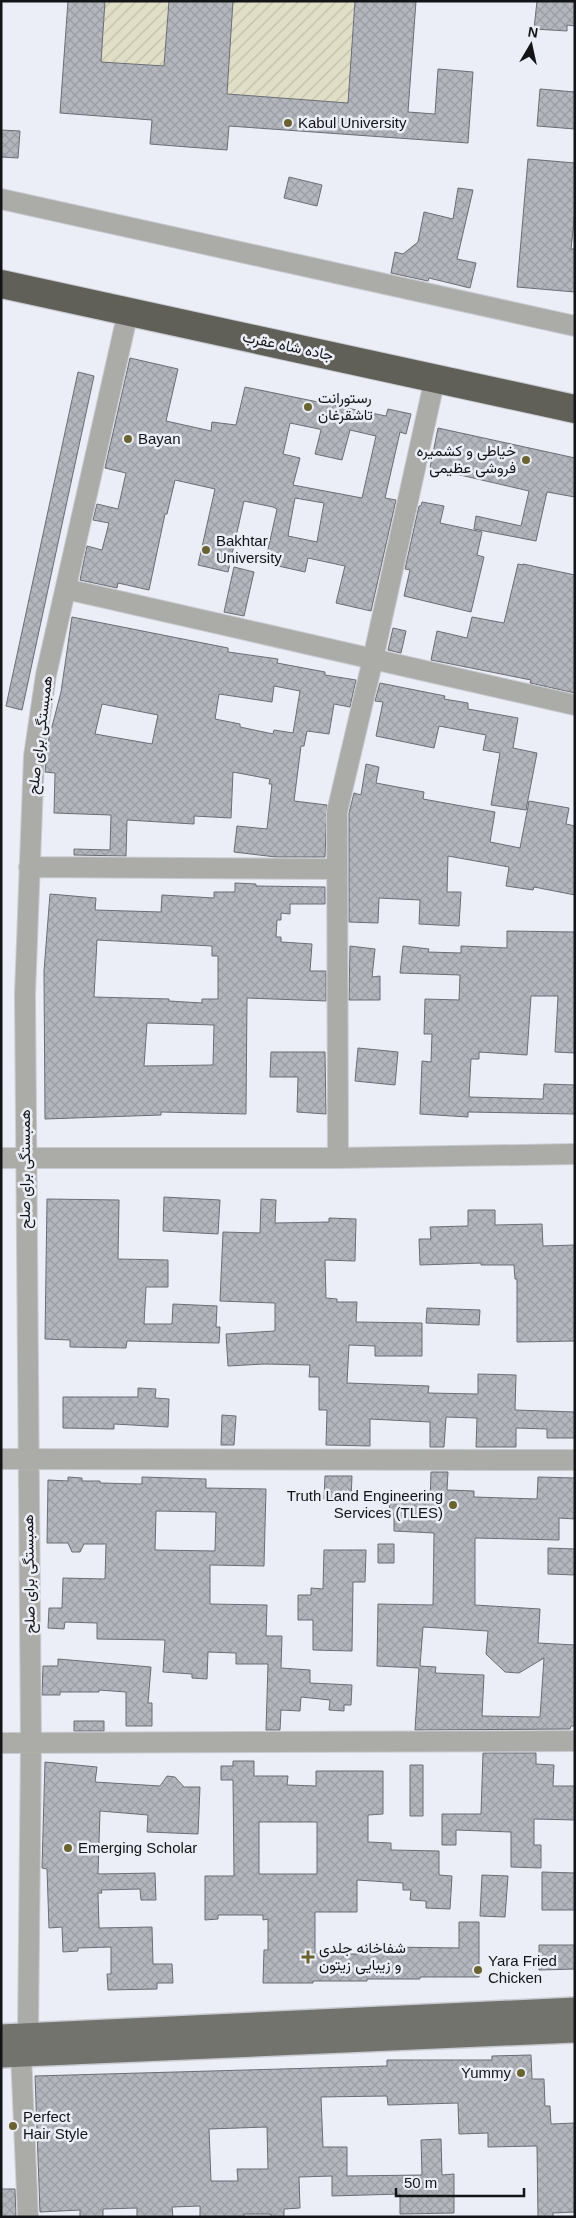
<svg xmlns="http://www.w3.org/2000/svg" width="576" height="2218" font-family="Arial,Vazirmatn,sans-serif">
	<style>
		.garden { fill: url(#garden-furrows) }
		.building { fill: url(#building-cross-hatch); stroke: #6b6d74; fill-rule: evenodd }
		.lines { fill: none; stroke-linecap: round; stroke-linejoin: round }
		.minor-casing { stroke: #c8cbd2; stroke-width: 22 }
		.major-casing { stroke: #c8cbd2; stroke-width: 28 }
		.highway-casing { stroke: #c8cbd2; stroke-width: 30 }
		.minor { stroke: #ababa7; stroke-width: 20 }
		.major { stroke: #73736d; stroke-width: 25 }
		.highway { stroke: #605f58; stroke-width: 28 }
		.poi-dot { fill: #6a6330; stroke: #ebeef6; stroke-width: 2 }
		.labels { text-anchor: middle; stroke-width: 5; stroke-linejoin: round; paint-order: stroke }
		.poi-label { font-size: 15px; fill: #131417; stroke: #ebeef6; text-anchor: start }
		.street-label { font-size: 15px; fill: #131417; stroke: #ebeef6 }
	</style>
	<defs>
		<pattern id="garden-furrows" width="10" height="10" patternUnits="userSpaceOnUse" patternTransform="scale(1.25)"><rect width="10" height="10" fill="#e1dec7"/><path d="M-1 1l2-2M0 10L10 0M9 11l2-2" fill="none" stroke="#c0beaa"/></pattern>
		<pattern id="building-cross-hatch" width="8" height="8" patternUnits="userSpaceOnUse" patternTransform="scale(1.25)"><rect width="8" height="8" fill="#b3b6bd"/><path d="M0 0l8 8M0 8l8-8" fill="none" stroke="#999ca2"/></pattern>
	</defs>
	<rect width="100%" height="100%" fill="#ebeef6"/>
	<path class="garden" d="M105,1h64l-6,84 -15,-20 -47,-3z
		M233,1h122l-7,102 -121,-9z"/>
	<path class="building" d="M68,1h37l-4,61 63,4 5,-65h64l-6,93 121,9 7,-102h61l-8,111 27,2 3,-45 35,3 -5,71 -239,-17 -2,24 -39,-3 -38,-3 2,-24 -92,-7z
		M537,1h38v25l-8,-1v6l-33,-2z
		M540,89l35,3v37l-38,-3z
		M1,130l19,1 -2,27 -17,-1z
		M528,159l47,4v48l-4,38h4v43l-58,-5z
		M289,177l33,8 -5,21 -33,-8z
		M458,188l15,2 -16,69 19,4 -6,25 -41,-10 -1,3 -37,-8 4,-21 8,2 15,-12 6,-30 29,7z
		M130,358l48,11 -12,52 45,10 1,-9 24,3 9,-38 141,29 2,-7 23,5 -5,20 -6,-2 -15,66 11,2 -25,111 -35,-8 9,-37 -37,-8 -3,14 -40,-9 12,-54 -4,-2 -29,-6 -16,71 -30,-7 17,-76 -40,-9 -8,34h-2l-16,76 -31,-7 -1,5 -37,-8 7,-34 15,4 7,-27 -16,-3 4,-16 21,5 8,-36 -21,-5zM290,423l29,6 2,1 -6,24 27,6 8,-30 26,6 -14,62 -69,-13 7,-27 -17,-4zM295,498l29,5 -7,39 -29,-6z
		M78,372l16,4 -72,334 -16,-4z
		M438,428l137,30v39l-28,-5 -11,49 -62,-12 2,-13 45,10 8,-35 -99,-23z
		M422,502l22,4 -4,17 42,9 -5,23 7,2 -13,55 -67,-16 6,-26 -5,-1 14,-63h2z
		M518,564l5,1v-1l52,11v118l-45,-10 1,-3 -100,-20 6,-29 30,7 5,-21 32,6z
		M234,567l20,5 -10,44 -20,-4z
		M72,617l156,31v4l50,7 -1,4 48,9v3l31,5 -6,27 -16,-3 -5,30 -22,-3 -3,15h-3l-7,55 33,4 -2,52h-49l-42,-5 3,-26 30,3 5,-45h-3l1,-5 -37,-7 -2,46 -37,-2v8l-67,-4 -1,36 -52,-1v-6l36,1 1,-35 -57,-2 1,-40 -10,-1 3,-30 13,-50zM274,686l26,5 -7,42 -19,-3 -1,4 -33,-7v-3l-25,-5 4,-25 53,8zM102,704l56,11 -6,29 -57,-10z
		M393,628l13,3 -5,22 -13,-3z
		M380,683l65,13 -1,3 24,4v6l50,9 -5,30 24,5 -11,57 -35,-5 9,-52 -17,-3 3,-15 -47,-9 -5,22 -58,-12 7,-34 -8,-1z
		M366,764l13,3 -3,16 48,9 -1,7 72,13 -5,30 30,6 9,-47 40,7 -3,16 9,2v69l-41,-8 -1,3 -27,-4 3,-19 -61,-11 -1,36h14l-2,34 -40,-2 1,-24 -41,-2 -1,25 -29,-1v-109l5,-20 7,2z
		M235,883l21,1v2l69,1v17h-35v10l-9,-1v7h-4l-1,17h5v5l31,2 -2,27h16v30l-79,-3 -1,116 -85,-2v3l-116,4 -1,-148 6,-77 46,4 -1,12 66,2 1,-17 52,3v-6h21zM97,940l115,6v10h6v43h-16v4l-33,-2v-2l-75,-2zM147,1023l67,2 -1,40 -69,1z
		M507,931l68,1v121l-20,-1 3,-56h-27l-4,59 -48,-3v7h-8l-2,38 74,2 1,-15 31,1v29l-107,-2v5l-48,-3 2,-53 9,1 1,-28h-8l1,-35 34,1 1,-25 -60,-2 3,-27 26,3 -1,3 33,1v-7l46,2z
		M350,946l25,3 -3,28 8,-1v24h-31z
		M358,1048l40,4 -3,33 -40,-4z
		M271,1052h54l1,62 -29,-2 1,-35h-28z
		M164,1197l56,3 -2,34 -55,-3z
		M47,1199l72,1 -1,59 50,1v27h-22l-2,37h28l1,-20 44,2 -1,21h4l-1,16 -92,-2 -1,7 -56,-1v-7l-25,-1z
		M261,1199l15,1 -1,23 54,-1v-4l27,1 -1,42 -30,-1 1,38 11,1v3h20l-1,20 66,1v33h-47v-10l-26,-1 -2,38 82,3 -1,7 50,1v-20l38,1 -1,35 60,2v26h-28v-9l-31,-1v19h-40l1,-29 -31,-1 -2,30h-14v-25l-60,-3v27l-44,-1 1,-35h-8v-33h-10l1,-12 -46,-1 -36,2 -2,-32 49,-3v-28l-55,-2 3,-69 37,1z
		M468,1210h27v15l47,-1 1,22 32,-1v96l-58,1v-63h-2l-1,-14h-33v-2l-61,2 -1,-26h12l-1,-12 38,-1z
		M427,1308l53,2 -1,15 -53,-2z
		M138,1388l18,1 -1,9 14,1 -1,28 -54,-3v5l-51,-1v-31h75z
		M222,1415l14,1 -2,29h-13z
		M431,1472h17l-1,18 27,1v6l63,2 1,-22 37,1v41l-16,-1v22l-84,-2v67l65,4 -2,34 37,2v81h-4l-1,3 -155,1 4,-62 -42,-2 1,-62 55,1 1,-72 -40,-2v-16l-5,-1 1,-13 40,1zM423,1627l65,4 -2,23 19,18 14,1 25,-15 -4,59 -58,-1 2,-41 -49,-2 1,-6 -16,-1z
		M325,1476h27l-1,23h-27z
		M68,1477l14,1v3h18v2l42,1v-7l64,2v9l60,1 -2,77 -54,-1v39l57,1 -1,31h16l-1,32 29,2v13l42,2 -1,20h-7v6l-15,-1 1,-10 -29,-3 -1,14 -19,-1 -1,20h-14l2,-66h-32v-11l-28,-1 -1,27 -15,-1v-4l-29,-2 2,-32 -68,-1v-16l-32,-1 -1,7 -16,-1 1,-20h13l1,-30 42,1 1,-35h-22l-4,8h-8l-4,-9h-21l1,-63 20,1zM156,1511l60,1 -1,39 -60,-1z
		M378,1544h16v19h-16z
		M548,1548l27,1v26l-27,-1z
		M324,1550h42l-1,32h-12l-1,69 -39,-1v-30h-15v-25h13v-7l12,1z
		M58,1659l93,8 -3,36h4v23h-26v-34l-27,-2v2h-39v3h-18l1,-29h15z
		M74,1721h30v10h-30z
		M483,1753h53v11l18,1 -1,21h22v34l-41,-1v26h7v23l-30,-1v-35l-55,-2v15h-14v-31h39z
		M233,1761h21v15h34l-1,9 29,1v-15h67v43l-15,1v27l23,1v7l48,1v24l13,1 -2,33 -24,-1v-7l-16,-1 1,-10h-8v-7l-46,-3v32h-42v42h55v-4h18v-3l71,1v-26h20v55h-59v2h-53v2h-54v2h-50l1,-33h4v-31l-5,1v-5h-45v4l-13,1v-44h29l-1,-96h-12v-14h12zM259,1822h58v52h-58z
		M45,1762l52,5 -2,15 65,4 7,-10 8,1 9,10h16l-2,47 -51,-2 1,-17 -48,-4 -2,63 57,-1 1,27h-15l-1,-11 -39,1 1,3h-4l1,35 53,-1 1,37h19l1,19h-16v6l-49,1 -1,-16h4v-27l-33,1v3l-15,1 -1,-25 -13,1 -2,-59 -5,-1z
		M410,1765h13v51h-13z
		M542,1872l33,1v37h-33z
		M482,1875l26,1 -3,41 -25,-1z
		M539,1945h36v24l-36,1z
		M531,2055l1,24h12l1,27h5l1,18 24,-1v89l-22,1v4h-15l-1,-71 -49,1v-14l-29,1 -1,-31 -70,2 -1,-9 -66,1 2,50h24v29l75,-1 -1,-35 20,-1 1,36 12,-1v39l-54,1v-20l-68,2v-20l-33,1 1,31 -16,1v8h-13v-3h-27v3h-44v-11l-28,1 1,10h-36v-9l-34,1v8h-23v-7l-40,2 -5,-136 352,-10v-6h105v-4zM267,2127l1,42h-31l1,12h-27l-2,-52z
		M1,2189h14l1,28h-15z"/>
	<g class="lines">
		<defs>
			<path id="minor" d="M1,199l574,127
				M66,589l509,116
				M29,867l307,2
				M1,1158h337l237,-4
				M338,1158l-1,-346 36,-153 62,-281
				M1,1459l574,1
				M1,1743l574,-2
				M28,2036l3,-293 -6,-749 9,-238 12,-81 82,-363
				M21,2054l7,163"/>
			<path id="major" d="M1,2037l574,-27
				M1,2055l574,-25"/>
			<path id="highway" d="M1,284l574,125"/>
		</defs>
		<use href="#minor" class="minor-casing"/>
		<use href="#major" class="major-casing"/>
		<use href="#highway" class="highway-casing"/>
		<use href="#minor" class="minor"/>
		<use href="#major" class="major"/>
		<use href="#highway" class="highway"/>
	</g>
	<g class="poi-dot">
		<circle cx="288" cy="123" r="5"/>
		<circle cx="308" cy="407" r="5"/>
		<circle cx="128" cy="439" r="5"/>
		<circle cx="526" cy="460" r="5"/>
		<circle cx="206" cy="550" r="5"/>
		<circle cx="453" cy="1505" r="5"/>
		<circle cx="68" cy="1848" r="5"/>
		<path d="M305.5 1949.5h5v5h5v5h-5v5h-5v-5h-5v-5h5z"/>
		<circle cx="478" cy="1970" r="5"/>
		<circle cx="521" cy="2073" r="5"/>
		<circle cx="13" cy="2126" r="5"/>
	</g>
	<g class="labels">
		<g class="poi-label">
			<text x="298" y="128">Kabul University</text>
			<text x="318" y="403">رستورانت<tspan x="318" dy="17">تاشقرغان</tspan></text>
			<text x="138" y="444">Bayan</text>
			<text x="516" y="456" text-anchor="end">خیاطی و کشمیره<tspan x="516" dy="17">فروشی عظیمی</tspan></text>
			<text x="216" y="546">Bakhtar<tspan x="216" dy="17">University</tspan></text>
			<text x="443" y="1501" text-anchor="end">Truth Land Engineering<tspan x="443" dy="17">Services (TLES)</tspan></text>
			<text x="78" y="1853">Emerging Scholar</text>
			<text x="319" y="1953">شفاخانه جلدی<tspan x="319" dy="17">و زیبایی زیتون</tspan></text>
			<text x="488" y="1966">Yara Fried<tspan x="488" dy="17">Chicken</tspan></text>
			<text x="511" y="2078" text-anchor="end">Yummy</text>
			<text x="23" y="2122">Perfect<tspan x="23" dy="17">Hair Style</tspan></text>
		</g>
		<g class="street-label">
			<text transform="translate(288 346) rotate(12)" y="5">جاده شاه عقرب</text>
			<text transform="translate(40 735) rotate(-83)" y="5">همبستگی برای صلح</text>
			<text transform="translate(25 1169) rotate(-90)" y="5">همبستگی برای صلح</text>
			<text transform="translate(29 1574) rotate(-91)" y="5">همبستگی برای صلح</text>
		</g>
	</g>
	<rect width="576" height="2218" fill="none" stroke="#131417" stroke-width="5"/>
	<g transform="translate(531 45) rotate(9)" stroke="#ebeef6" stroke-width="4" paint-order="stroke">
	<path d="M0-4L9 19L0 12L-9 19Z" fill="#131417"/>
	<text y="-8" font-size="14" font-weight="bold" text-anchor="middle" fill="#131417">N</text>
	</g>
	<path d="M396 2188v8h128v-8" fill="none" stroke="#131417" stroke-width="2.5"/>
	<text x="404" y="2188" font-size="15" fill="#131417" stroke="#ebeef6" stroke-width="4" paint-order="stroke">50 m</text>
</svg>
